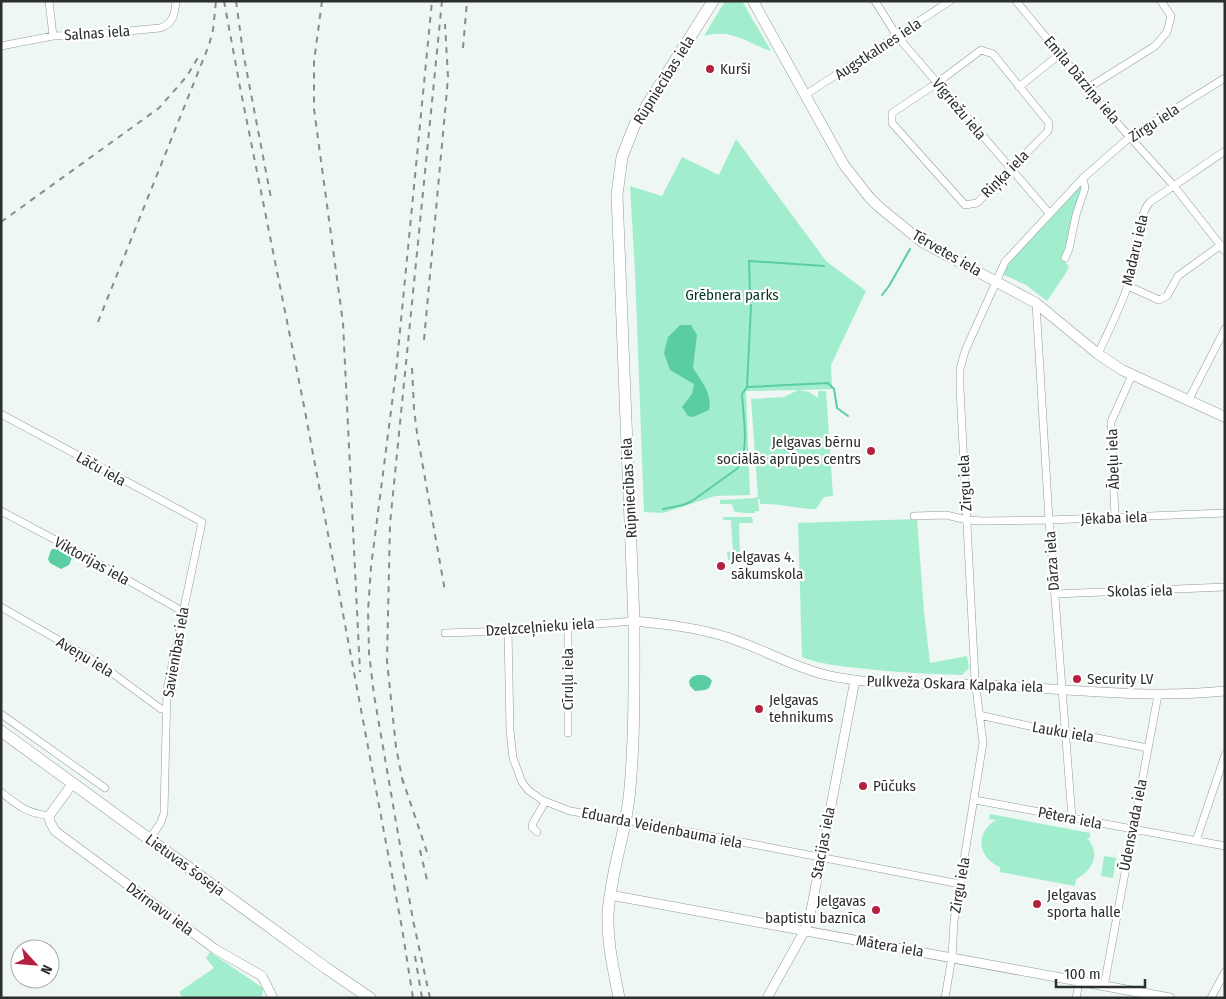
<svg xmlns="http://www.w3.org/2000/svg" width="1226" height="999" font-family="'Fira Sans Condensed',sans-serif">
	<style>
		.green { fill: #a2edcd }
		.water { fill: #5acda2 }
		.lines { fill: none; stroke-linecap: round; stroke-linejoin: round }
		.stream { stroke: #5acda2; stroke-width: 2 }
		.minor-casing { stroke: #929b97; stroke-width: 8 }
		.tertiary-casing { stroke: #929b97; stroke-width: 10 }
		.secondary-casing { stroke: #929b97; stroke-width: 11 }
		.primary-casing { stroke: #929b97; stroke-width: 12 }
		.minor { stroke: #fff; stroke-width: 7 }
		.tertiary { stroke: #fff; stroke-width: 9 }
		.secondary { stroke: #fff; stroke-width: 10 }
		.primary { stroke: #fff; stroke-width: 11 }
		.rail { stroke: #868d8a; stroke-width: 2; stroke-dasharray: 6 6; stroke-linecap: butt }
		.poi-dot { fill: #b4213f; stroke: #fff; stroke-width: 2 }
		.labels { text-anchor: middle; stroke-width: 4.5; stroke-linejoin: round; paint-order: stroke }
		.street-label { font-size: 15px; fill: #2b2f2d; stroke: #fff }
		.poi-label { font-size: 15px; fill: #2b2f2d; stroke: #fff; text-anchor: start }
		.park-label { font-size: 15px; fill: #013726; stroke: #fff }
	</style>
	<rect width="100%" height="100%" fill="#eef7f3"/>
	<path class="green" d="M725,1h17l29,50c-25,-8 -38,-23 -67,-15z
		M736,139l90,122 40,30 -35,74 1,24 -33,1 10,2 9,6v-7h8l7,105 -9,1 -8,12c-19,0 -37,-6 -56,-5v-5h-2l1,12h-4v2c-5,0 -18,0 -21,-2l-2,-7h-12v-4l36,-2 2,-2 -7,-97 33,-2 14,-7 -52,1 4,104 -35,1 -52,17 -19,-1 -9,-240 -5,-86 32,10 20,-39 37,18z
		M1080,184l2,1 -19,70 -1,4 7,7 -3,7 -19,28 -21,-16 -24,-11 7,-13z
		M723,517h29l1,6h-14l1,33 20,-1v3l-32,2 -1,-8 6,-1 -2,-31h-8z
		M917,519l7,93 6,51 37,-7 2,12 -7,7c-35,-1 -69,-3 -104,-7 -19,-2 -38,-4 -56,-11l-4,-134z
		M990,814l100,19v5h-3c14,15 6,33 -11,41l-1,7 -75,-14v-5c-22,-9 -26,-34 -4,-47l-7,-1z
		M1104,856l12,2 -3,20 -12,-2z
		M210,952l53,36 -1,10h-79l-4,-6 35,-24 -8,-10z"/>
	<path class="water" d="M680,325h11l6,10 -4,33c8,12 20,27 16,42l-16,7 -5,-1 -6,-9 10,-13 2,-10 -24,-14 -6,-17 4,-16z
		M57,547l12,6 3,5 -3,7 -8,4 -11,-6 -2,-4 3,-9z
		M697,675c7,0 11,0 15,6l-3,7 -4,2 -10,1 -5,-5 -1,-5 3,-4z"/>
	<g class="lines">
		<path class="stream" d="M750,294l-1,-33 75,5
			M882,295l7,-9 21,-37
			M747,387l4,-82
			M663,509l20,-4 9,-4 46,-33c12,-18 5,-53 4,-74l5,-7 81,-4 6,6 3,19 11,8"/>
		<defs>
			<path id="minor" d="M49,1l4,35
				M875,1l22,35 152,177
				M1016,1l95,115 63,70 51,65
				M1,46l52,-10 33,-1 74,-7c13,-4 15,-14 16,-27
				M981,50l12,4 56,69 -1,8 -71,72 -12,2 -73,-82v-10l45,-30z
				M1019,87l41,-33
				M1088,88l67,-42 12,-14 4,-16 -10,-15
				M805,95l145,-94
				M1065,258l4,-9 7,-34 9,-27 -2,-10
				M1128,286l31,14 8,-4 11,-20 43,-31
				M1036,303l13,217 23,298
				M1098,354c16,-35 34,-70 41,-108 3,-15 0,-32 11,-44l75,-51
				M1188,401l37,-72
				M1,414l201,108 -35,167 -3,124 -3,9 -11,17
				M1,511l79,42 102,58
				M914,516l32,-1 21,5 16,1 66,-1 176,-7
				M1115,518l-4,-96 21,-47
				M1055,594l170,-7
				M1,607l99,57 61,45h5
				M508,631l2,99 3,28 9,24 6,8 14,10 28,11 62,10 328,63
				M445,633l63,-2 126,-10
				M1,714l104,74
				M979,715l87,19 21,2 61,12
				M568,733v-107
				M1,792c19,15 24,20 48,24
				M975,800l250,46
				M537,832l-5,-5 1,-4 12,-21
				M1196,841l29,-86
				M1104,986l54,-291
				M945,998l7,-41 2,-36 29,-178 -8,-63 -15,-292v-19l5,-18 40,-89 78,-84 47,-41 95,-59
				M1076,998l2,-10
				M1211,998l14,-26"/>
			<path id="tertiary" d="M634,621c29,3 58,6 86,14 36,10 69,31 106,40 54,12 106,8 161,10 80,4 159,14 238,6
				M73,783l-24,33 1,6 5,9 160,118 47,27 11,22
				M610,895l560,103
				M767,998l38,-68 5,-14 45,-236"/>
			<path id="secondary" d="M753,1l91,164 25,32 9,9 44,36 114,61 62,51 24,16 103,47"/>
			<path id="primary" d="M1,731l325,237 44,30
				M619,998c-5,-27 -12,-55 -11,-83 2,-43 19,-84 22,-127 5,-56 4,-112 4,-167l-17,-426 5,-38 13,-33 78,-123"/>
		</defs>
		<use href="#minor" class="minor-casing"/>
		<use href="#tertiary" class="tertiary-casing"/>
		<use href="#secondary" class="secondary-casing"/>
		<use href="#primary" class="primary-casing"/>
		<use href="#minor" class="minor"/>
		<use href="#tertiary" class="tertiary"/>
		<use href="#secondary" class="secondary"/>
		<use href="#primary" class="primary"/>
		<path class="rail" d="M224,1l16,86 64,319 98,522 11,70
			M236,1l7,51 28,146
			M322,1l-8,61v47l29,214 17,349
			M463,48l4,-47
			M1,222l158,-114 28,-32 13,-22
			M98,322l111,-277 4,-15 3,-29
			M424,340l22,-239 2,-24 -3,-53
			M412,368l2,41 3,24 28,158
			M402,778l27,80
			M403,783l-7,-36 -9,-86 3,-137 52,-523
			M420,850l7,30
			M415,956l7,42
			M430,998l-17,-78 -39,-225 -5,-42 -1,-42 3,-44 25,-195 36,-371"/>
	</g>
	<g class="poi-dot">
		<circle cx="710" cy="69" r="5"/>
		<circle cx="871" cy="451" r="5"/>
		<circle cx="721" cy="566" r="5"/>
		<circle cx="1077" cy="679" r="5"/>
		<circle cx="759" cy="709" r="5"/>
		<circle cx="863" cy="786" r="5"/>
		<circle cx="1037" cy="904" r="5"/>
		<circle cx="876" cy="910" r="5"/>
	</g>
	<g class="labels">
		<g class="street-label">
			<text transform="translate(97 33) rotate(-4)" y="5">Salnas iela</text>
			<text transform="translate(878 49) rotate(-33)" y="5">Augstkalnes iela</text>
			<text transform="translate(664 80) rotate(-58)" y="5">Rūpniecības iela</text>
			<text transform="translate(1082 80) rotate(50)" y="5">Emīla Dārziņa iela</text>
			<text transform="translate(959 109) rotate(50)" y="5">Vīgriežu iela</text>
			<text transform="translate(1154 123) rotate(-33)" y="5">Zirgu iela</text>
			<text transform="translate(1005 174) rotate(-45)" y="5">Riņķa iela</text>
			<text transform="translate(1135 250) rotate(-77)" y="5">Madaru iela</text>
			<text transform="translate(947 253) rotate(30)" y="5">Tērvetes iela</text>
			<text transform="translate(1113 459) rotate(-92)" y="5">Ābeļu iela</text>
			<text transform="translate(101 469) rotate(29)" y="5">Lāču iela</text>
			<text transform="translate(965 483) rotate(-93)" y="5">Zirgu iela</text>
			<text transform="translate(629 488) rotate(-93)" y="5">Rūpniecības iela</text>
			<text transform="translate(1114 518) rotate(-2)" y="5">Jēkaba iela</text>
			<text transform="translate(92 561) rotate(29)" y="5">Viktorijas iela</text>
			<text transform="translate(1052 561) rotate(-94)" y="5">Dārza iela</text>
			<text transform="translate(1140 591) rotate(-1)" y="5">Skolas iela</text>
			<text transform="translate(540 627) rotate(-4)" y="5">Dzelzceļnieku iela</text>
			<text transform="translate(176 652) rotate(-80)" y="5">Savienības iela</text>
			<text transform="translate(85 657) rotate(31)" y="5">Aveņu iela</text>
			<text transform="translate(568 679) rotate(-90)" y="5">Cīruļu iela</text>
			<text transform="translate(955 684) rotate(2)" y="5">Pulkveža Oskara Kalpaka iela</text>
			<text transform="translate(1063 732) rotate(10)" y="5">Lauku iela</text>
			<text transform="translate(1070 818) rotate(11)" y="5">Pētera iela</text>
			<text transform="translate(1133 825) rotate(-79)" y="5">Ūdensvada iela</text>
			<text transform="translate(662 828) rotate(11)" y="5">Eduarda Veidenbauma iela</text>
			<text transform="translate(823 843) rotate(-79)" y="5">Stacijas iela</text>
			<text transform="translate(185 865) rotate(36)" y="5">Lietuvas šoseja</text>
			<text transform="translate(960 885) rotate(-80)" y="5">Zirgu iela</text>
			<text transform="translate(160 909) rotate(36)" y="5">Dzirnavu iela</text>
			<text transform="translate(890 946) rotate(10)" y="5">Mātera iela</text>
		</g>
		<g class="poi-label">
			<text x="720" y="74">Kurši</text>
			<text x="861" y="447" text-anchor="end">Jelgavas bērnu<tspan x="861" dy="17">sociālās aprūpes centrs</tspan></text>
			<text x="731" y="562">Jelgavas 4.<tspan x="731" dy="17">sākumskola</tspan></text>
			<text x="1087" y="684">Security LV</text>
			<text x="769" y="705">Jelgavas<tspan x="769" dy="17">tehnikums</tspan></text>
			<text x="873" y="791">Pūčuks</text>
			<text x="1047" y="900">Jelgavas<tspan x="1047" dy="17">sporta halle</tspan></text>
			<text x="866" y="906" text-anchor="end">Jelgavas<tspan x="866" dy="17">baptistu baznīca</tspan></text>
		</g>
		<g class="park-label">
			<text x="732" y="300">Grēbnera parks</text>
		</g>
	</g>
	<rect width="1226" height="999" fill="none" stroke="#2b2f2d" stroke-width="5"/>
	<g transform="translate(35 964) rotate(116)"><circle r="24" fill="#ffffff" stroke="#aaacab"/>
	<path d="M0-4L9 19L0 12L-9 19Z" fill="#b4213f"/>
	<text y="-8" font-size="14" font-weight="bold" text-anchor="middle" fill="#2b2f2d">N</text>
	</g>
	<path d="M1056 979v8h89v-8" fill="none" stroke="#2b2f2d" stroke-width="2.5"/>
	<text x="1064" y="979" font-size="15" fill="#2b2f2d" stroke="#ffffff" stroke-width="4" paint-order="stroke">100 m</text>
</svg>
